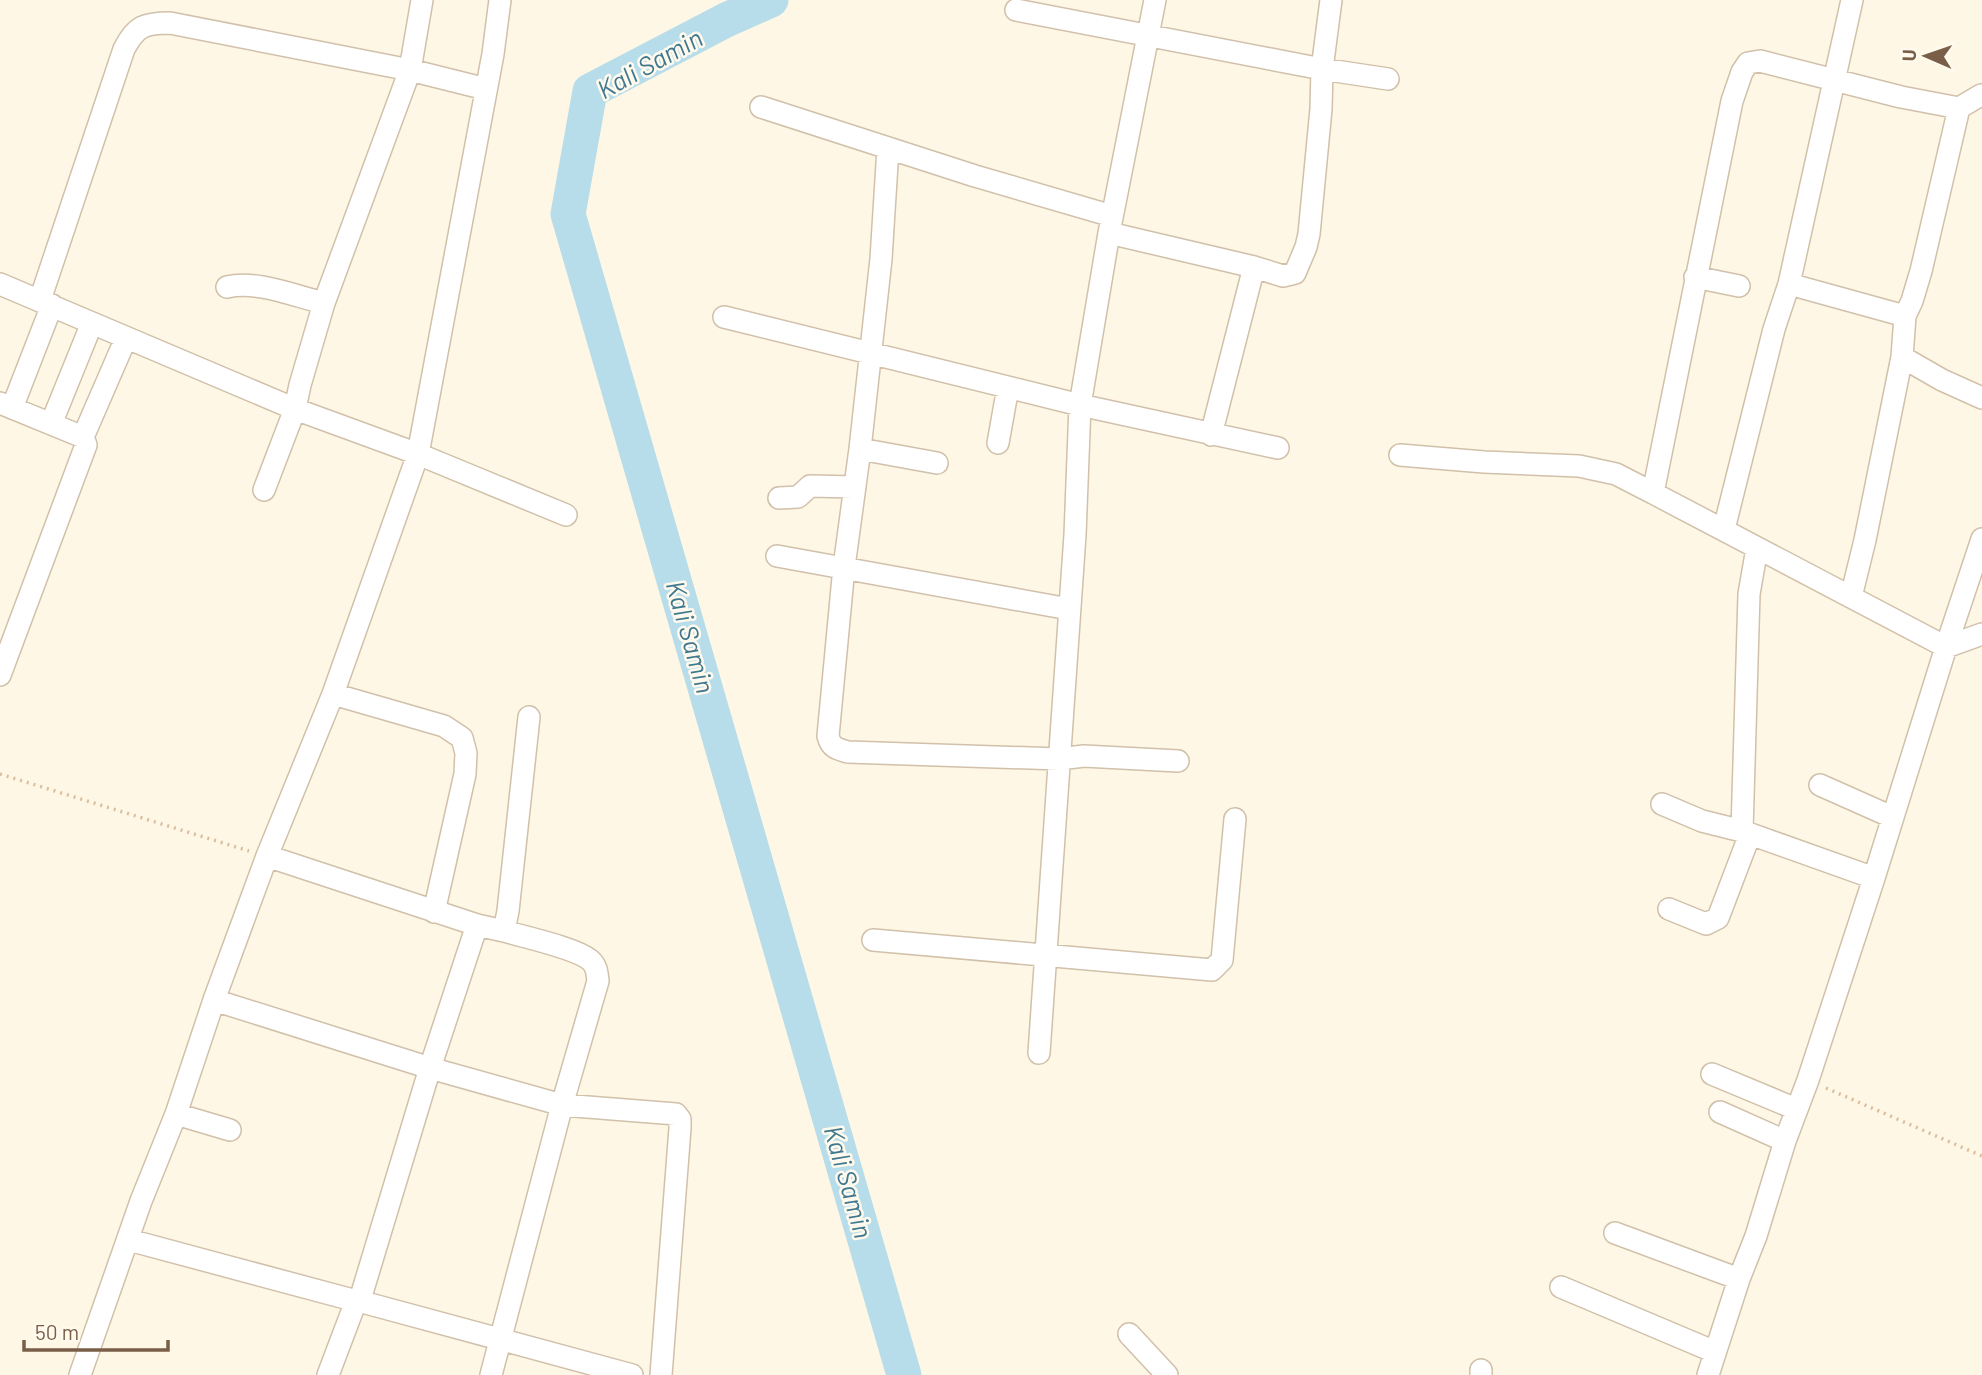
<svg xmlns="http://www.w3.org/2000/svg" width="1982" height="1375" font-family="Barlow,sans-serif">
	<style>
		.lines { fill: none; stroke-linecap: round; stroke-linejoin: round }
		.river { stroke: #b8ddea; stroke-width: 35 }
		.street-casing { stroke: #d1c0aa; stroke-width: 24 }
		.path { stroke: #dbbd9d; stroke-width: 3.5; stroke-dasharray: 2 5; stroke-linecap: butt }
		.street { stroke: #fff; stroke-width: 21 }
		.labels { text-anchor: middle; stroke-width: 5; stroke-linejoin: round; paint-order: stroke }
		.water-label { font-size: 26px; font-style: italic; fill: #3f788f; stroke: #fffaed }
	</style>
	<rect width="100%" height="100%" fill="#fef7e5"/>
	<g class="lines">
		<path class="river" d="M771,0l-45,20 -136,71 -22,123 336,1161"/>
		<defs>
			<path id="street" d="M1016,10l306,59 66,10
				M761,107l214,69 137,40
				M1959,108l-58,-11 -141,-36 -12,2 -6,9 -10,29 -79,392 293,154 36,-13
				M888,148l-7,111 -21,190 -16,118 -16,169c3,12 9,13 20,16l211,7 25,-3 94,5
				M1109,233l145,34 29,9 12,-3 11,-26 3,-13 12,-125 1,-40 9,-69
				M1695,277l44,9
				M0,284l295,125 123,45 148,61
				M1789,284l63,-284
				M227,287c30,-7 67,9 97,16
				M40,300l84,-251c12,-23 20,-26 46,-26l240,47 76,19
				M724,317l356,88 198,43
				M1902,357l40,23 40,18
				M0,403l83,34 3,8 -86,230
				M12,408l40,-103
				M51,424l41,-101
				M1211,435l43,-168
				M83,437l43,-99
				M998,443l10,-56
				M860,449l77,14
				M1400,455l84,7 95,4 37,8 37,19
				M264,490l31,-81 5,-24 24,-82 86,-233 12,-70
				M779,498l19,-1 12,-11 45,1
				M1724,529l50,-200 15,-45 116,32
				M777,556l292,53
				M1851,597l14,-57 37,-183 3,-41 7,-15 9,-30 38,-163 22,-13
				M333,694l111,32 18,12 4,15 -1,21 -31,138
				M1820,785l72,32
				M1662,804l40,17 40,10 132,47
				M1742,831l7,-237 8,-46
				M267,856l210,69
				M1669,909l37,15 12,-6 32,-84
				M873,940l339,30 10,-10 13,-141
				M214,1000l216,68 132,37 114,9 4,5v9l-19,247
				M1039,1053l36,-518 5,-130 29,-172 46,-233
				M1712,1074l84,35
				M1720,1112l65,29
				M176,1114l54,16
				M1615,1233l124,46
				M129,1240l220,59
				M1561,1287l154,65
				M362,1293l68,-225 47,-143 27,6 4,-20 21,-194
				M366,1303l266,72
				M1129,1334l38,41
				M80,1375l61,-174 35,-87 38,-114 53,-144 66,-162 85,-240 75,-400 7,-54
				M328,1375l25,-66
				M491,1375l71,-270 36,-124c-1,-8 -1,-15 -8,-21 -14,-12 -66,-23 -86,-29
				M1481,1375v-5
				M1708,1375l31,-96 17,-43 29,-95 23,-61 66,-202 72,-231 36,-108"/>
		</defs>
		<use href="#street" class="street-casing"/>
		<path class="path" d="M0,774l249,77
			M1826,1088l156,68"/>
		<use href="#street" class="street"/>
	</g>
	<g class="labels">
		<g class="water-label">
			<text transform="translate(650 64) rotate(-29)" y="9">Kali Samin</text>
			<text transform="translate(690 637) rotate(74)" y="9">Kali Samin</text>
			<text transform="translate(848 1182) rotate(74)" y="9">Kali Samin</text>
		</g>
	</g>
	<g transform="translate(1926 56) rotate(272)" stroke="#fffaed" stroke-width="5" paint-order="stroke">
	<path d="M0-5L12 26L0 18L-12 26Z" fill="#7a5f48"/>
	<text y="-10" font-size="19" font-weight="bold" text-anchor="middle" fill="#7a5f48">U</text>
	</g>
	<path d="M24 1340v10h144v-10" fill="none" stroke="#7a5f48" stroke-width="3.5"/>
	<text x="35" y="1340" font-size="21" fill="#7a5f48" stroke="#fffaed" stroke-width="5" paint-order="stroke">50 m</text>
</svg>
